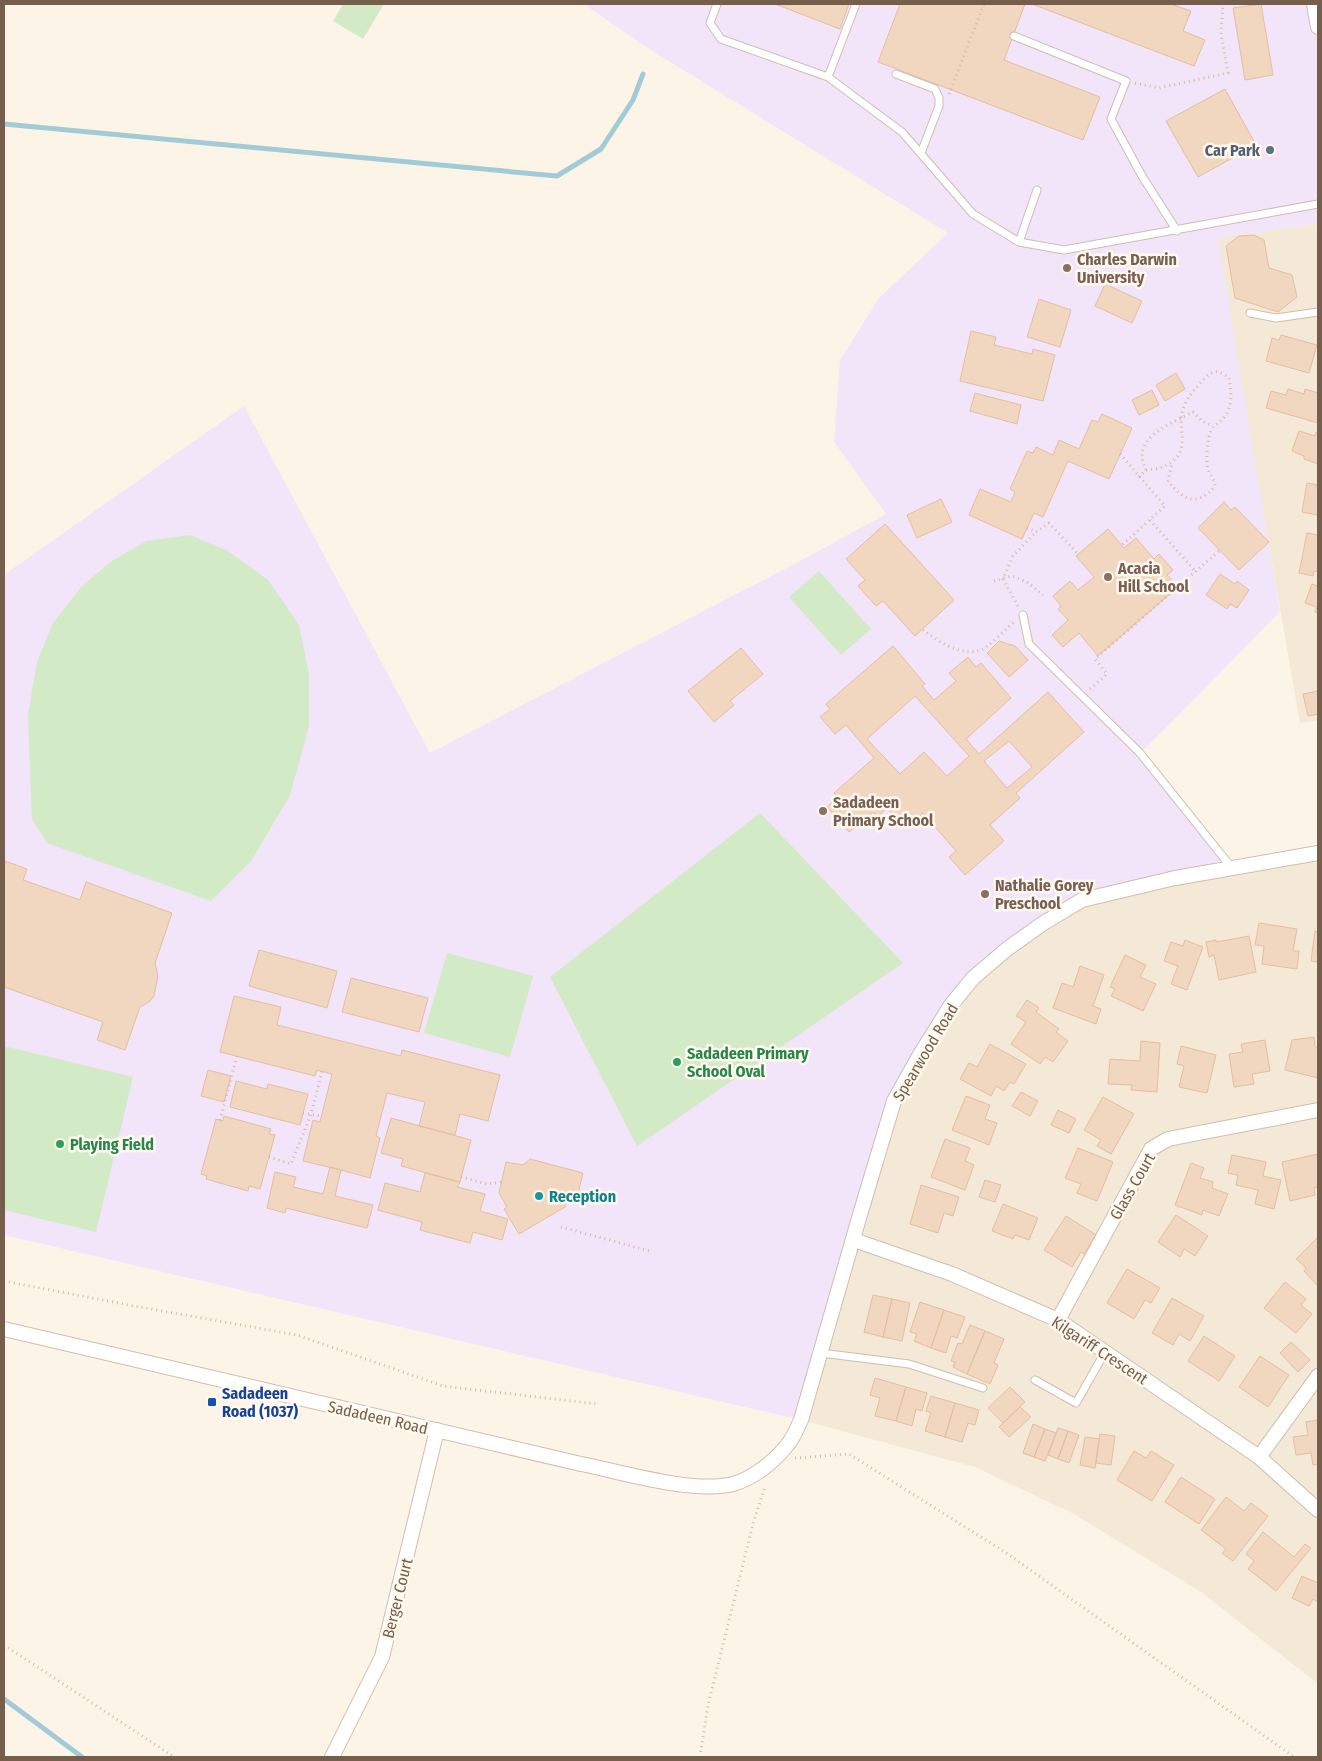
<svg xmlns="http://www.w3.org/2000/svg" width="1322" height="1761" font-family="'Fira Sans Condensed',sans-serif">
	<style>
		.residential { fill: #f4e8d6 }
		.education { fill: #f2e4f9 }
		.green { fill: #d2eac5 }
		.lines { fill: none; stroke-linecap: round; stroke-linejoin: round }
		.stream { stroke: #a2cbd7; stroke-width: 5 }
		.building { fill: #f1d7bf; stroke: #e4bea0; fill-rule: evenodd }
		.service-casing { stroke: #cebead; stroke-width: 9 }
		.minor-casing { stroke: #cebead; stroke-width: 16 }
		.path { stroke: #d6baa2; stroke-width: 3; stroke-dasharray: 1 4; stroke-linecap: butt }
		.service { stroke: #fff; stroke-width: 7 }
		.minor { stroke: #fff; stroke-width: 14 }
		.service-dot { fill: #5c6f8a; stroke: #fff9ee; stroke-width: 2 }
		.education-dot { fill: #8d6e63; stroke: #fff9ee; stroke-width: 2 }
		.leisure-dot { fill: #2e9e5b; stroke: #fff9ee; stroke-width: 2 }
		.culture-dot { fill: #0f9aa8; stroke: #fff9ee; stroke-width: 2 }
		.transit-dot { fill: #1a4fb4; stroke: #fff9ee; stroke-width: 2 }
		.labels { text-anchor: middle; stroke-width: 5; stroke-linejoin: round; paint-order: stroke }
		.service-label { font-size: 16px; font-weight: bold; fill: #4e5e75; stroke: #fff9ee; text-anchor: end }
		.education-label { font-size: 16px; font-weight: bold; fill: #785e54; stroke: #fff9ee; text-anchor: start }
		.street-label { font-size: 16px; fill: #765e4c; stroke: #fff9ee }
		.leisure-label { font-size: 16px; font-weight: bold; fill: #27864d; stroke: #fff9ee; text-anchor: start }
		.culture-label { font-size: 16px; font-weight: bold; fill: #0d838f; stroke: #fff9ee; text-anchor: start }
		.transit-label { font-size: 16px; font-weight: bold; fill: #164399; stroke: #fff9ee; text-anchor: start }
	</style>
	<rect width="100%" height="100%" fill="#fcf5e7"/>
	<path class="residential" d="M1318,224v496l-18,3 -68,-390 -14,-95z
		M1318,853v831l-117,-92 -127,-78 -99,-47 -174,-47 93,-319 79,-123 109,-78z"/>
	<path class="education" d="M584,4h730l4,23v197l-100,14 62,374 -139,141 91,115 -150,32 -109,78 -79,123 -93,319 -797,-185v-660l240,-169 186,347 370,-192 86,-47 -52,-72 6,-82 39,-62 69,-65 -302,-186z"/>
	<path class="green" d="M343,4h41l-21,35 -30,-18z
		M190,535l38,16 40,29 31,45 10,49v52l-19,69 -38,65 -41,41 -164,-58 -15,-24 -4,-104 9,-53 16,-39 30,-38 29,-24 35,-20z
		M819,571l52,58 -30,26 -52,-58z
		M760,813l143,150 -266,183 -87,-169z
		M447,953l86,23 -23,81 -86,-24z
		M4,1046l129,31 -37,155 -92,-22z"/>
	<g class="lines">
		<path class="stream" d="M4,124l553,52 44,-27 32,-49 10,-26
			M4,1699l78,58"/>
	</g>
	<path class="building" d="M775,4h74l-9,25z
		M900,4h125l-21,56 96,37 -17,43 -205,-78z
		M1032,4h139l20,7 -8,20 22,9 -11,26z
		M1261,4l12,71 -28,5 -12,-72z
		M1225,89l31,56 -58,32 -32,-56z
		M1254,235l10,5 5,28 23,7 5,22 -19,15 -43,-14 -9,-52 13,-10z
		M1105,284l37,17 -10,22 -37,-17z
		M1039,299l32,11 -11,37 -33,-10z
		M971,331l25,6 -2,8 38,9 1,-5 22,6 -12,46 -83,-20z
		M1281,335l36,10 -8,28 -43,-12 6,-23 7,2z
		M1176,373l9,16 -20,12 -9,-16z
		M1288,389l16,5 1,-5 13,4v30l-52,-15 5,-17 15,4z
		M1152,390l7,15 -20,10 -7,-15z
		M975,393l46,12 -4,19 -47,-13z
		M1102,414l30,14 -23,51 -41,-18 -25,56 -9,-4 -12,26 -53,-24 11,-26 31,13 4,-10 -5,-3 17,-38 6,2 3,-6 17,8 6,-15 20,9 13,-29 6,2z
		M1299,431l16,5 1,-4 2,1v31l-14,-5v-3l-12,-5z
		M1307,483l11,2v30l-16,-3z
		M941,499l11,23 -35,16 -10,-23z
		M1224,502l7,8 4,-3 34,35 -30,28 -41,-42z
		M885,524l69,76 -39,36 -32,-35 -7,5 -18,-20 7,-6 -19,-21z
		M1108,529l16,19 12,-10 18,21 5,-5 14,16 -6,5 11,12 -80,69 -19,-23 -16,14 -11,-12 16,-15 -10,-11 3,-3 -8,-10 17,-15 8,9 16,-13 -18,-21z
		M1307,533l11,2v37l-4,-1 -1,5 -14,-3z
		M1220,574l15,10 2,-3 12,9 -12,18 -7,-4 -3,5 -21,-14z
		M1312,584l6,2v27l-3,-1 2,-5 -12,-4z
		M999,641l16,5 13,14 -19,17 -22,-24z
		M893,646l32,38 -3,2 12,14 22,-19 -7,-8 19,-16 8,10 5,-4 30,35 -45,41 13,15 69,-62 36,40 -68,61 4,5 -30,27 14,16 -39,34 -16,-18 7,-6 -33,-38 -18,15 -18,-20 -10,9 -4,-5 -24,20 -22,-25 11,-10 -4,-4 40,-35 -28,-33 -11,9 -15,-17 10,-8 -4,-5zM915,696l54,60 -22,20 -23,-24 -24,22 -33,-35zM1009,741l23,26 -25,21 -23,-27z
		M741,648l22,26 -33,27 4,4 -20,17 -26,-31z
		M1318,691v23l-10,2 -5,-22z
		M5,861l22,8 -4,11 57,20 6,-18 86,31 -17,50 3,13 -4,20 -4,5 -10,6 -15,43 -28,-10 6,-18 -99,-35v-122z
		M1259,923l38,6 -4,22h6l-2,18 -35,-5 2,-18 -9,-1z
		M1315,931l3,1v30l-7,-1z
		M1249,936l7,36 -37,8 -5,-25 -5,2 -3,-15 10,-2v2z
		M1185,940l18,7 -16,43 -16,-6 7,-18 -14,-5 7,-19 12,4z
		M259,950l78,21 -10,37 -78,-22z
		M1125,955l21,10 -6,12 16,7 -13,27 -32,-15 4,-7 -5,-2z
		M1080,966l24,9 -11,31 8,3 -5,15 -43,-16 9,-25 11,4z
		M351,978l77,20 -9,34 -77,-20z
		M234,996l47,11 -4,18 124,31 1,-6 98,25 -12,46 -28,-7 -5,21 -36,-9 6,-24 -38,-9 -11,43 4,2 -10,40 -29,-8 -38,-9 10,-41 7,2 12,-48 -15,-4 -2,6 -95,-24z
		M1027,1000l12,8 -3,4 23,17 -3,3 12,9 -15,21 -8,-5 -5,7 -29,-20 15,-22 -10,-6z
		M1314,1037l1,10 3,1v30l-33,-8 7,-30z
		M1265,1040l5,31 -18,3 2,10 -20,3 -5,-33 14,-2 -2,-8z
		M1141,1041l19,2 -3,49 -26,-2 1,-5 -24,-1 2,-25 30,2z
		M990,1044l36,20 -12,20 -4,-2 -6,9 -8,-5 -5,10 -31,-17 9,-16 8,4z
		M1181,1046l35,9 -9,38 -28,-6 5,-21 -7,-2z
		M208,1070l23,6 -7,26 -23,-6z
		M236,1081l31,8 1,-5 40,10 -8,31 -70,-18z
		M1021,1092l17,9 -8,15 -18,-10z
		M966,1096l24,9 -5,14 12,4 -8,22 -37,-15z
		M1103,1097l31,17 -23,40 -14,-8 4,-6 -17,-10z
		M1058,1110l18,9 -7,14 -18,-8z
		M224,1116l47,13 -2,5 6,1 -15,54 -11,-3 -1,5 -42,-12 1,-3 -6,-2 15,-55 7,2z
		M391,1118l80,22 -11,42 -59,-16 2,-7 -22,-6z
		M945,1139l25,9 -5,13 9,4 -9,25 -34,-13z
		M1078,1148l35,14 -16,39 -20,-8 4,-9 -16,-6z
		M1318,1154v33l-4,1 1,7 -25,6 -8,-39z
		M1232,1155l34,7 -3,14 18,4 -7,29 -19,-5 3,-14 -22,-5 2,-10 -10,-2z
		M530,1159l53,14 -7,29 -9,-2 -2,7 -46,27 -15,-25 3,-2 -8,-14 7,-31 17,3z
		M1191,1163l13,5 -4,10 13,4 -1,6 16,6 -9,22 -16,-6 -1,5 -27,-10z
		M330,1167l11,3 -6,26 38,9 -6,23 -81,-20 -1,5 -18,-5 8,-36 21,5 -3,10 30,7z
		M425,1173l35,9 -3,5 28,7 -5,17 28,8 -6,21 -29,-8 -3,11 -50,-13 2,-8 -44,-12 7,-27 35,9z
		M985,1180l16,5 -6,17 -16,-5z
		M921,1185l38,12 -6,19 -9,-3 -6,20 -28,-9z
		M1003,1204l35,14 -9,22 -14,-5 -2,4 -21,-8z
		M1176,1215l32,21 -13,20 -11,-7 -4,8 -22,-15z
		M1066,1216l30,19 -12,19 -3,-2 -9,15 -28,-17z
		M1318,1237v49l-14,-15 2,-3 -10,-9z
		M1127,1269l33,19 -9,15 -6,-3 -11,19 -27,-16z
		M1285,1282l21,17 -5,6 11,9 -16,19 -32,-25z
		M873,1295l19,4 -9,38 -19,-5z
		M1172,1298l32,18 -14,25 -11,-7 -6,11 -21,-12z
		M892,1299l18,4 -8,38 -19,-4z
		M920,1302l24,8 -13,38 -17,-7 3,-7 -7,-2z
		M944,1310l21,7 -8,21 -6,-2 -5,17 -15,-5z
		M970,1325l15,6 -18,43 -14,-7 2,-5 -4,-1 7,-18 4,1z
		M985,1331l19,8 -10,24 4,2 -8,19 -23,-10z
		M1204,1336l31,20 -16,25 -31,-20z
		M1291,1342l19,18 -12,12 -18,-19z
		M1260,1356l29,19 -21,32 -29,-20z
		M875,1378l31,9 -10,34 -21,-5 5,-18 -10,-3z
		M906,1387l21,6 -5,18 -6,-2 -4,17 -16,-5z
		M1010,1387l15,15 -22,21 -15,-15z
		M931,1396l24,7 -10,34 -20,-6 6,-18 -5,-2z
		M955,1403l24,7 -4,15 -7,-2 -6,19 -17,-5z
		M1020,1407l11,10 -22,20 -10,-10z
		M1318,1420v44l-5,1 -2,-12 -15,2 -3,-18 15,-2 -2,-13z
		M1033,1424l12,5 -11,28 -11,-4z
		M1058,1428l10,3 -10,28 -10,-4z
		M1045,1429l11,4 -11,28 -11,-4z
		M1068,1431l11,4 -10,28 -11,-4z
		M1100,1434l15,2 -4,29 -15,-2z
		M1085,1437l14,2 -4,29 -15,-3z
		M1134,1451l12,7 5,-7 23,14 -22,36 -35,-21z
		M1181,1477l34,22 -16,25 -34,-22z
		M1226,1497l18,14 7,-8 17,13 -35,45 -11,-8 4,-4 -25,-19z
		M1263,1532l31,25 11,-13 6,4 -35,43 -28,-22 6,-8 -8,-7z
		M1302,1576l16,7v-1v20l-5,-3 -4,7 -17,-8z"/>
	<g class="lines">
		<defs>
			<path id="service" d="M717,4l-7,19 11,16 107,38 74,55 71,82 46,28 45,8 254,-46
				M1014,36l112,45 -15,38 31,57 35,55
				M896,74l39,15 4,9v8l-18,47
				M828,77l28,-73
				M1019,242l18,-52
				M1250,313l26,5 42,-6
				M1023,615l6,29 111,109 92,115
				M821,1353l88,11 74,24
				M1035,1380l41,23 29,-51"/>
			<path id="minor" d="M1314,4l4,23
				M854,1240l98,34 106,46 201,137 59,53
				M1058,1320l93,-171 17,-10 150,-29
				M4,1329l577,135c41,8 112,30 152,20 21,-6 42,-23 55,-40 6,-7 9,-16 13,-24l58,-202 35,-117 24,-43 33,-53 22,-27 34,-29 35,-25 40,-24 93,-22 143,-25
				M1259,1457l59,-81
				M332,1757l50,-100 55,-227"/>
		</defs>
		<use href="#service" class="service-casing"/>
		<use href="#minor" class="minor-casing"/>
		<path class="path" d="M1135,83l24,5 69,-15 -7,-39 2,-30
			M949,94l35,-90
			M1120,454l45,52 -43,39
			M1146,470c13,-1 25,-4 33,-16 6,-11 2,-23 2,-34 1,-17 11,-28 22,-40 9,-10 15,-11 26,-2 2,12 4,28 -4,38 -7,9 -14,9 -16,21 -2,10 -3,23 -1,32 2,7 7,10 7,18 -20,20 -30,13 -47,-5l4,-20
			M1139,477l7,-7c-17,-32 25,-46 47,-58l9,9 11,5
			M1150,520l46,52
			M1027,528l9,4 13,-9 29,31
			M994,581l18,-5 15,6 16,13
			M1018,606l-15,-27 10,-23 23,-24
			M923,630c15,11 38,27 58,20 9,-4 25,-21 33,-28
			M1090,689l17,-15 -12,-15 125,-109
			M303,1113l18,3
			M220,1120l17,-64
			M269,1157l22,7 20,-50 11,-43
			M461,1177l26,7 15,-2
			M561,1227l89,24
			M4,1281l130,25 163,29 146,51 154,18
			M795,1458l54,-4 156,98 289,205
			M4,1645l170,112
			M700,1757l8,-52 45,-181 12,-38"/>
		<use href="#service" class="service"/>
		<use href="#minor" class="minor"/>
	</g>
	<circle class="service-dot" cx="1270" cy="150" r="5"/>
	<g class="education-dot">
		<circle cx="1067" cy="268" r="5"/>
		<circle cx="1108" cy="577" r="5"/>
		<circle cx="823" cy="811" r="5"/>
		<circle cx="985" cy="894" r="5"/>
	</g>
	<g class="leisure-dot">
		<circle cx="677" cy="1062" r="5"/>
		<circle cx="60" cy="1144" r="5"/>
	</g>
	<circle class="culture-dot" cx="539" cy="1196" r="5"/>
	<rect class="transit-dot" x="207" y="1397" width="10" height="10" rx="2.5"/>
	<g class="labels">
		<g class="service-label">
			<text x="1260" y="156">Car Park</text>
		</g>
		<g class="education-label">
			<text x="1077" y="265">Charles Darwin<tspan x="1077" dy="18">University</tspan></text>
			<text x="1118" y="574">Acacia<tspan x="1118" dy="18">Hill School</tspan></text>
			<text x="833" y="808">Sadadeen<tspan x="833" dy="18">Primary School</tspan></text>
			<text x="995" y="891">Nathalie Gorey<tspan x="995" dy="18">Preschool</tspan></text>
		</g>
		<g class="street-label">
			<text transform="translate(925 1052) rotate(-59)" y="6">Spearwood Road</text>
			<text transform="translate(1132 1186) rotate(-60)" y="6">Glass Court</text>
			<text transform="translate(1100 1350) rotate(33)" y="6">Kilgariff Crescent</text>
			<text transform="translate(378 1417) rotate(13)" y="6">Sadadeen Road</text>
			<text transform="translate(397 1598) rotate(-76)" y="6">Berger Court</text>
		</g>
		<g class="leisure-label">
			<text x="687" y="1059">Sadadeen Primary<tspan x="687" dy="18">School Oval</tspan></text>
			<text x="70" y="1150">Playing Field</text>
		</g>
		<g class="culture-label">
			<text x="549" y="1202">Reception</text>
		</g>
		<g class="transit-label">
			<text x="222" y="1399">Sadadeen<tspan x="222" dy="18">Road (1037)</tspan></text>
		</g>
	</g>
	<rect width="1322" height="1761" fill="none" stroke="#765e4c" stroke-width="10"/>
</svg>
